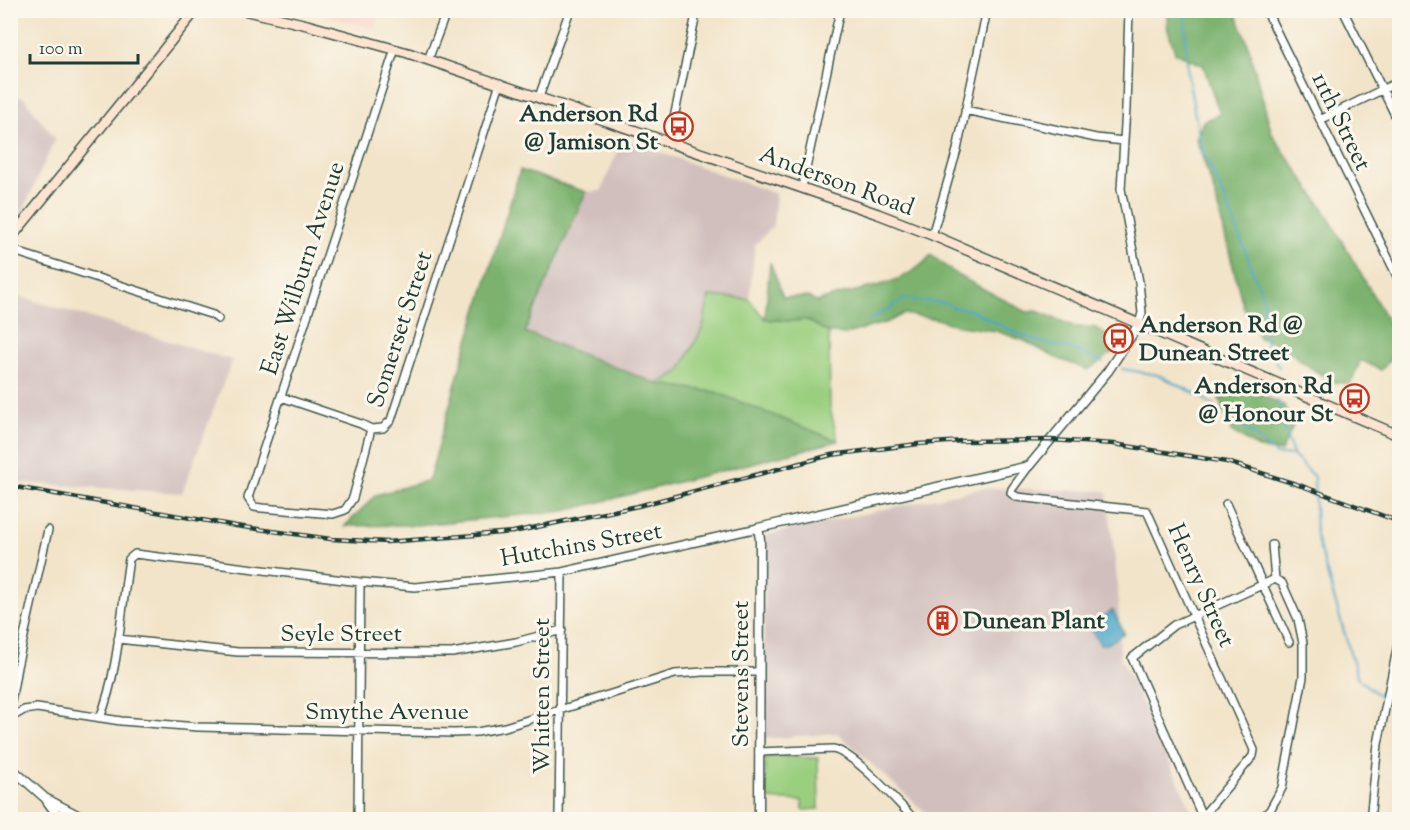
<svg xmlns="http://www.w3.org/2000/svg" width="1410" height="830" font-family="'Sorts Mill Goudy',serif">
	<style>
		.built { fill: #f6d2c3 }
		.industrial { fill: #d1bfbd }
		.green { fill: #9bcf80; stroke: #5d865a; stroke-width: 1.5 }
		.forest { fill: #7cb26e; stroke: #4e7851; stroke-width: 1.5 }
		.water { fill: #4ba6c9; stroke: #35727e; stroke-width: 1.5 }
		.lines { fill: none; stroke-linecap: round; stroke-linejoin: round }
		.stream { stroke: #4ba6c9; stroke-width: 2 }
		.minor-casing { stroke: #3f564a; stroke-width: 10 }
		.tertiary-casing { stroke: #3f564a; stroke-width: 11 }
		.secondary-casing { stroke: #3f564a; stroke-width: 12 }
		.minor { stroke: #fff; stroke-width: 7 }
		.tertiary { stroke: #fff; stroke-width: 8 }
		.secondary { stroke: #fde4d1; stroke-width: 9 }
		.rail-casing { stroke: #1f3d34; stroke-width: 4.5 }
		.rail { stroke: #fbf7ec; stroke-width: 2; stroke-dasharray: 7; stroke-linecap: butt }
		.labels { text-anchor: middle; stroke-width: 6; stroke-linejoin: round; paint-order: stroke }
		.poi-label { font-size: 24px; font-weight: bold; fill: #1f3d34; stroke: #fbf7ec; text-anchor: end }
		.street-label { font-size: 24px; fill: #1f3d34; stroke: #fbf7ec }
	</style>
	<rect width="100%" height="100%" fill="#fbf7ec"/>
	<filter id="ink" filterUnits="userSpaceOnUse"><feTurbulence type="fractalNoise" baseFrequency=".0167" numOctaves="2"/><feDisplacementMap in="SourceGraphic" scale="12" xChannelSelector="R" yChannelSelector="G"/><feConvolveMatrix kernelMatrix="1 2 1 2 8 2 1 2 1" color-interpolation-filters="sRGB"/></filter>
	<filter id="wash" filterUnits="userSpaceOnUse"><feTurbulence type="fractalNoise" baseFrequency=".008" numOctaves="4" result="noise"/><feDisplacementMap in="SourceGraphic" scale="24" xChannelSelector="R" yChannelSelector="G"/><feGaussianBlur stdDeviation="1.35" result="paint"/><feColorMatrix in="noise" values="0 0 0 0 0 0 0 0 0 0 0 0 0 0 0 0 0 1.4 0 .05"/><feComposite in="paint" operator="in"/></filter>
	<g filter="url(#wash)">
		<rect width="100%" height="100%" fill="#f2e4c9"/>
		<path class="built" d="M308,11h71l-4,18z"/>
		<path class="industrial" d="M11,95l13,3 31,41 -44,99z
			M623,139l153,55 -3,31 -18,20 -6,54 -40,-3 -6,31 -23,44 -22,13 -134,-52 62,-140 15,-1z
			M11,294l221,66 -50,133 -171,-11z
			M983,488l124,3 11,97 2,68 72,155 -13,9 -246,-1 -96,-86 -75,6 4,-204z"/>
		<path class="green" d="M709,296l40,3 16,20 26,2 16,-1 22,13 1,75 8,33 -123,-49 -57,-8 22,-13 23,-44z
			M770,756l48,2 1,51 -16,1 -1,-9 -37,-2v-38z"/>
		<path class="forest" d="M1167,11h68l12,30 25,93 51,74 66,115c5,18 8,33 -8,47l-20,-10 -11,24 -17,-2 -28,-18 -24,-19 -22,-7 -16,-32 -30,-118 -17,-49 7,-18 17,-7 -17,-49 -28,-12 -8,-27z
			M520,170l66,22 -61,140 133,52 57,8 123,49 -273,70 -147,14 -73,1 31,-31 53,-15 35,-126z
			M931,255l26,20 70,37 10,-1 39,16h18l18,12 5,10 -29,21 -34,-13 -29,-16 -29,-10 -37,-5 -22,-7 -34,-5 -15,8 -42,12 -17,-1 -22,-13 -16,1 -26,-2 5,-57 13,35h25l9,5c40,-16 85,-12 114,-47z
			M1235,389l22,3 27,14 9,20 -12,26 -23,-4 -27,-17 -12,-33z"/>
		<path class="water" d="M1113,610l11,23 -16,11h-8l-11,-18z"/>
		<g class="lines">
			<path class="stream" d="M1186,10l-1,16 3,51 13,69 32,73 31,81 -2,27 5,20 12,20
				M867,322l37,-23 41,4 7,4 19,3 47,24 23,8 29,6 33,14
				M1122,369l36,6 40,20 40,27 38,33h17
				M1278,401l4,21 11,33 21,22 2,59 42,143 22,17
				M1389,705l11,7"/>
		</g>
	</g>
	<g filter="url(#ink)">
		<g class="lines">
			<defs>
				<path id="minor" d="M1129,10l-3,98 -5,81 18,93 3,31 -3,11
					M1266,10l134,272
					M1343,10l57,115
					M428,60l19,-50
					M539,97l31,-87
					M965,110l131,28 28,3
					M1320,120l80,-39
					M669,141l28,-131
					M802,187l38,-177
					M932,235l25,-85 30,-140
					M10,248l13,6 190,61 5,4
					M281,397l80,27 10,5
					M371,429l-18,69 -8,12 -12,4 -71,-6 -8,-1 -6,-9 14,-44 133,-405
					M371,429l12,-1 8,-8 109,-337
					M1029,466l-17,23 -1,4 6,4 130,14 107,239 -1,6 -52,62
					M1226,504l63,138
					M1272,545l3,34
					M118,639l120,13 214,1 64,-11 46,-12
					M10,708l7,-41 31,-137
					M10,718l14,-8 13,-2 84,13 77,6 256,6 23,-1 28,-5 170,-53 28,-2h55
					M100,718c19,-48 21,-108 29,-159l6,-5 225,28 55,5 147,-15 196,-44
					M759,752l74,-3c23,5 64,53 82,71
					M1202,816l-70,-158 42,-33 101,-46 7,4 16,36 5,24v34l-21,111 -12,22 -10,10
					M358,820l2,-238
					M559,820l3,-248
					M1370,820l8,-76 22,-110"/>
				<path id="tertiary" d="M10,767l35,31 42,22
					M47,801l14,19
					M759,820l1,-281 -2,-11 271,-62 79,-95 31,-47"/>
				<path id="secondary" d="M243,10l64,15 101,28 470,161 54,21 468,201
					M10,239l186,-229"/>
			</defs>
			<use href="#minor" class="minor-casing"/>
			<use href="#tertiary" class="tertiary-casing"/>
			<use href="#secondary" class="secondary-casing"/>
			<use href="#minor" class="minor"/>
			<use href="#tertiary" class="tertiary"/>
			<use href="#secondary" class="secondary"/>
			<defs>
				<path id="rail" d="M10,486l226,40 95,13 56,3 126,-10 125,-26 193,-51 87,-11 45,-3 88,-1 63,4 113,18 75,24 98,36"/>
			</defs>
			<use href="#rail" class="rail-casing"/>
			<use href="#rail" class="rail"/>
		</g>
	</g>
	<defs>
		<symbol id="bus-ring" viewBox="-11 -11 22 22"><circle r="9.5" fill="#fbf7ec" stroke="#c8321e" stroke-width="1.5"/><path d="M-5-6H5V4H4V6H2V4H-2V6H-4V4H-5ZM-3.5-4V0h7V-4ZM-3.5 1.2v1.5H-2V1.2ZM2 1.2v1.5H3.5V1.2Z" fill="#c8321e"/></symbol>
		<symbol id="building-ring" viewBox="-11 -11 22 22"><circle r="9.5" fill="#fbf7ec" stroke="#c8321e" stroke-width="1.5"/><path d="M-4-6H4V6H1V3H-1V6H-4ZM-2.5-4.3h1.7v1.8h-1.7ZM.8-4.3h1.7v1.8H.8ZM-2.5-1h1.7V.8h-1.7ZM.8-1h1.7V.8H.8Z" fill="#c8321e"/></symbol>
	</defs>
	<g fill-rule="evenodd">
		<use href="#bus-ring" x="662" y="110" width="33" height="33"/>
		<use href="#bus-ring" x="1102" y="322" width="33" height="33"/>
		<use href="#bus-ring" x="1338" y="382" width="33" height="33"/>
		<use href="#building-ring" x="926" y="604" width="33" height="33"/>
	</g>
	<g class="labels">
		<g class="poi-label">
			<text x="658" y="121">Anderson Rd<tspan x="658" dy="28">@ Jamison St</tspan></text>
			<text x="1139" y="332" text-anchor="start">Anderson Rd @<tspan x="1139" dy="28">Dunean Street</tspan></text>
			<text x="1333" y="393">Anderson Rd<tspan x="1333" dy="28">@ Honour St</tspan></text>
			<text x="963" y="628" text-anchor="start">Dunean Plant</text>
		</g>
		<g class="street-label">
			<text transform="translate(1342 121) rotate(64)" y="8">11th Street</text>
			<text transform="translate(837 180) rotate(20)" y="8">Anderson Road</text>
			<text transform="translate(302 268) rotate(-72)" y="8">East Wilburn Avenue</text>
			<text transform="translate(399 329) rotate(-72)" y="8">Somerset Street</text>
			<text transform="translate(581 544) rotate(-10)" y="8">Hutchins Street</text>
			<text transform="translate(1202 585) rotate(66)" y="8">Henry Street</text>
			<text x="341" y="641">Seyle Street</text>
			<text transform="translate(740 674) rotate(-90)" y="8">Stevens Street</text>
			<text transform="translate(541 696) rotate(-90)" y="8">Whitten Street</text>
			<text x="387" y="719">Smythe Avenue</text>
		</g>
	</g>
	<rect width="1410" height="830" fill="none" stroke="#fbf7ec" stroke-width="36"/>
	<path d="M30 54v9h108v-9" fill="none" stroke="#1f3d34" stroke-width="3"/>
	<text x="39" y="54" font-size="18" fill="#1f3d34" stroke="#fbf7ec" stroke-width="4.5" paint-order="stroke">100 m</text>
</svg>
